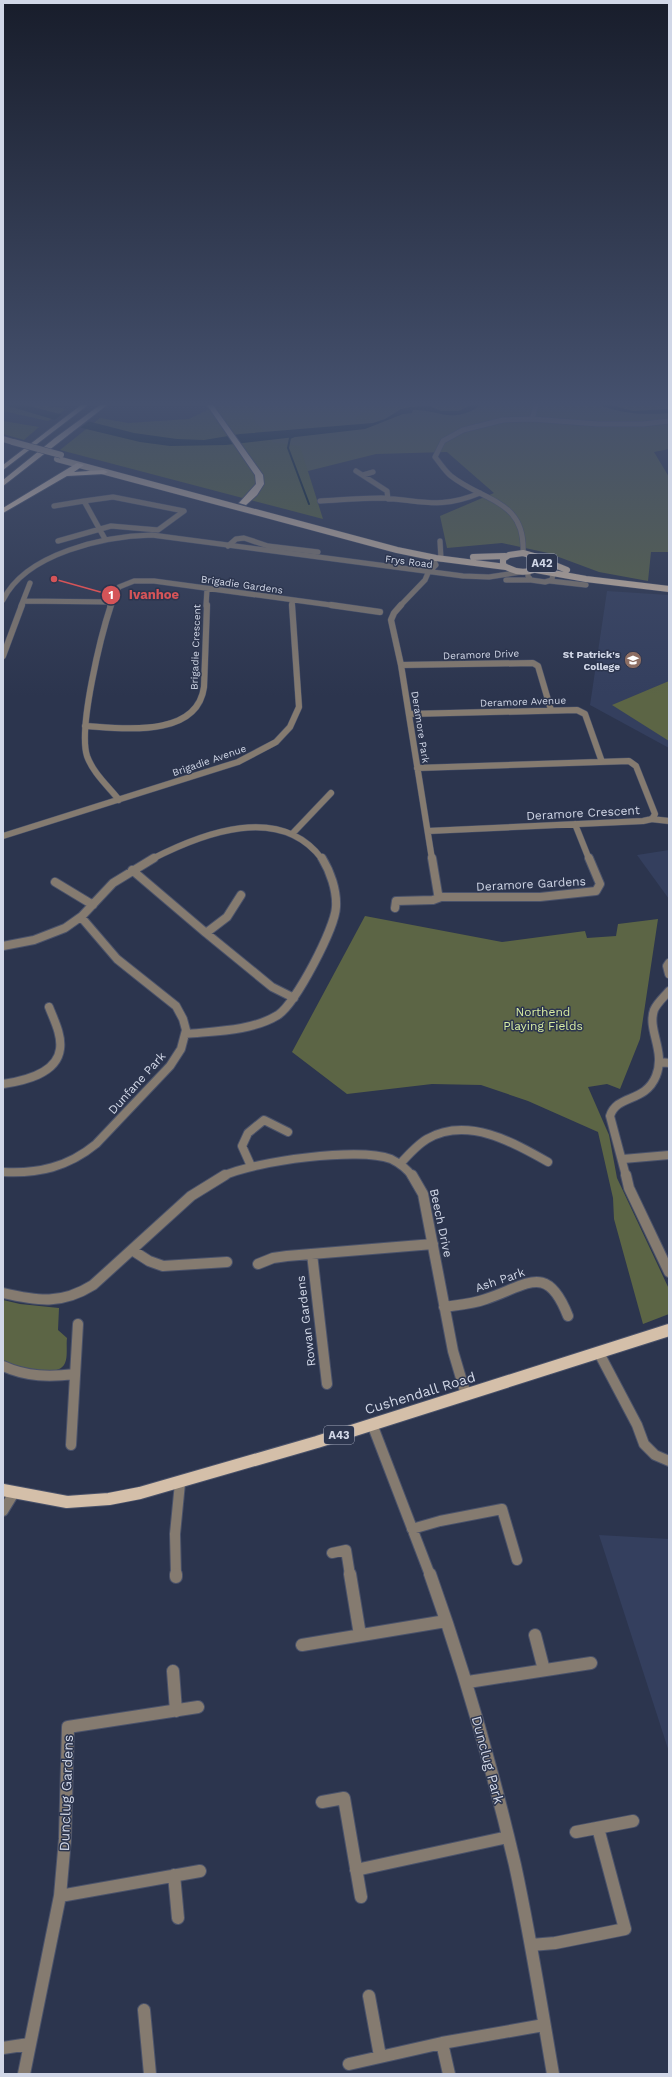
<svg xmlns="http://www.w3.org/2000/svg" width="672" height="2077" font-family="'Work Sans',sans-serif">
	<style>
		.built { fill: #343f5e }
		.green { fill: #5c6545 }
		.forest { fill: #5b6738 }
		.water { fill: #011c29 }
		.pier { fill: #2c354e }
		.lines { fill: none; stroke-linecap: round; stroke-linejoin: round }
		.stream { stroke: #011c29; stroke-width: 2 }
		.minor-far4-casing { stroke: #4a526a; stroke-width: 6 }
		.minor-far3-casing { stroke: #4a526a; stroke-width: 7 }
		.minor-far2-casing { stroke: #4a526a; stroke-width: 10 }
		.minor-far1-casing { stroke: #4a526a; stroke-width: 12 }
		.minor-casing { stroke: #4a526a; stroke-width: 14 }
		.tertiary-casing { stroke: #4a526a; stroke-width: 6 }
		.primary-far1-casing { stroke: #4a526a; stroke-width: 7 }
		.primary-casing { stroke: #4a526a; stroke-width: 14 }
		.motorway-casing { stroke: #4a526a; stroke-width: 2 }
		.minor-far4 { stroke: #857b70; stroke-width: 5 }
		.minor-far3 { stroke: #857b70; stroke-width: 6 }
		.minor-far2 { stroke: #857b70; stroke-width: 8 }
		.minor-far1 { stroke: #857b70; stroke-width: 10 }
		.minor { stroke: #857b70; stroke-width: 12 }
		.tertiary { stroke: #857b70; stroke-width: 5 }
		.primary-far1 { stroke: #d4bfa9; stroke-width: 6 }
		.primary { stroke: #d4bfa9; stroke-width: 12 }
		.motorway { fill: #f4dabf; fill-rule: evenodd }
		.primary-bridge-casing { stroke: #4a526a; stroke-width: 7; stroke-linecap: butt }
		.primary-bridge { stroke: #d4bfa9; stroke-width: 6 }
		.labels { text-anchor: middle; stroke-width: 3; stroke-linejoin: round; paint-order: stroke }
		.far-street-label { font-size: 10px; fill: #d1d7e7; stroke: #2c354e }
		.far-poi-label { font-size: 10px; font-weight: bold; fill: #d1d7e7; stroke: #2c354e; text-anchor: end }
		.shield { fill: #2c354e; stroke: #a0a6b9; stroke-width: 1 }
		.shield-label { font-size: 11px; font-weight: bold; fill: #d1d7e7 }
		.street-label { font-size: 12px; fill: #d1d7e7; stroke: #2c354e }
		.park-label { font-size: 12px; fill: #d8eda2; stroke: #2c354e }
		.near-street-label { font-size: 14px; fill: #d1d7e7; stroke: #2c354e }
		.leader { fill: none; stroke: #d55458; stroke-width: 1.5 }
		.callout-dot { fill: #d55458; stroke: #2c354e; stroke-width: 1.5 }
		.mark-label { font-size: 12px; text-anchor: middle; font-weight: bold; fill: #fff }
		.callout-label { font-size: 13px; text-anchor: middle; font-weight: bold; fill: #d55458; stroke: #2c354e; stroke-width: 3; stroke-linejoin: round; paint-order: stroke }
	</style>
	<rect width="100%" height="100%" fill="#2c354e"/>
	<path class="built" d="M607,591l62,4v153l-79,-43z
		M669,850v49l-32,-44z
		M599,1535l70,4v213z"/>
	<path class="green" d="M223,405h446v44l-15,3 15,25v75h-18l-3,29 -49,-9 -51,-19 -46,-10 -55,5 -7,-32 54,-23 -47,-41 -71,2 -108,27z
		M669,681v60l-57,-36z
		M365,916l137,26 83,-11 2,7 29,-2 2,-12 40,-5 -18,120 -20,50 -13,-5 -19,3 21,48 8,43 52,111v25l-26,10 -29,-105 -1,-21 -15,-66 -70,-31 -47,-16 -49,-1 -85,10 -55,-42z
		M3,1300l17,4 39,4 -1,22 9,8c-1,7 1,18 -2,25 -7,17 -50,4 -62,-1z"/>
	<path class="forest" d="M3,405h40l23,4 -18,12 -45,-10z
		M217,405h43l-7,13 19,24 28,4 23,73 -263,-69 40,-32 28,5 61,-4z
		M549,405h39l13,3 -2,3 -28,-1z
		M611,405h56c-25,9 -31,8 -56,0z
		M395,407l5,1 -9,5 -12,1 -14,8 -9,-2c5,-14 27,-12 39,-13z
		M3,421l36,6 -15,13 -21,-6z"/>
	<path class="water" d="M5,405h20l109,28 43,6 27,1 36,-6 133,-11 12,-4 16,-10 9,-2 19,-1 12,5h18l12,-6h7l-1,3c-28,15 -37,2 -64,2l-1,3 -9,1 -38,15 -139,16 -56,1 -30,-4 -58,-14z
		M600,405h11l22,6 36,-2v4c-25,2 -46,1 -69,-8z"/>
	<path class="pier" d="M65,412l27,7 -13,10 -27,-7z"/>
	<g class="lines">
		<path class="stream" d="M294,436l-4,2 -2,10 21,56"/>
		<defs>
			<path id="minor-far4" d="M532,419l4,-14
				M356,471l31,20 1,8
				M363,475l10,-3
				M320,501c20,-1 41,-3 61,-3 41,2 58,12 99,-5
				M54,506l30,-5 21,38
				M58,541l53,-15 47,4 26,-19 -71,-14 -29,4
				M440,541l1,18
				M228,546l8,-7 8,-1 24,8 50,6
				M528,571v5l3,4 14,2 7,-2 1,-7
				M506,580h25
				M550,581l36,4
				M292,600v6
				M23,601l89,1
				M21,606l9,-23
				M110,606l9,-19 15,-6h20l184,25
				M206,606l1,-17
				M400,606l25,-26 3,-7"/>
			<path id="minor-far3" d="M111,605c-10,30 -33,123 -24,151 6,17 21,30 32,44
				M331,605l49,7
				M401,605l-7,8 -3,7 10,45 31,194
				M3,656l19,-51
				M401,665l132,-2 5,3 13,44
				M409,714l168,-4 8,4 17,48
				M85,726c36,2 112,13 119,-39l3,-82
				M417,768l212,-7 7,5 19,48 -3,5 -9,2 -215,10
				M651,819l18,2
				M575,824l14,35
				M293,833l38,-40
				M3,836l235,-74 38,-20 14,-15 9,-20 -7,-102
				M152,859c51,-26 128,-56 170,0"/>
			<path id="minor-far2" d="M432,858l6,36 3,3
				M132,870l74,63
				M55,882l38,23
				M241,895l-14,22 -21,16 66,54 22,11
				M441,897h99l56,-6 4,-7 -11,-26
				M395,908l1,-7 37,-1 8,-3
				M3,946l31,-6 31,-12 17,-12 31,-33 41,-25
				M669,963l-2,3 2,8
				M186,1034c30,-3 66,-3 92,-19 18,-12 57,-87 58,-108 1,-17 -6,-36 -14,-49
				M660,1062l9,1
				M3,1084c20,-3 54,-10 57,-35 2,-14 -6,-29 -11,-42
				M623,1159l46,-4
				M400,1164c8,-9 17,-19 27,-25 40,-23 86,3 121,23
				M251,1166l-9,-20 6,-13 16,-13 24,12
				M3,1172c35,2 65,-5 93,-28l74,-78 11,-17 5,-19 -3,-11 -7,-13 -59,-47 -36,-42
				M223,1176c32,-15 136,-29 168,-17 8,4 16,10 21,17
				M626,1176l-16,-60c7,-22 35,-13 46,-40 10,-25 -9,-46 -2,-66 3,-7 10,-13 15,-19"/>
			<path id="minor-far1" d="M412,1175l11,19 30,157 13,44
				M626,1175l3,13 40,84
				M132,1250l17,11 14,5 64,-4
				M312,1254l15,130
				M258,1264l15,-6 14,-2 146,-12
				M3,1293c35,8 58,12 90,-8l98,-89 34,-21
				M444,1307c14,-2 29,-3 42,-8 42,-14 61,-37 82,17
				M599,1353l38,72 7,19 11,11 14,6
				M3,1366c24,11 47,11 72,8
				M372,1424l58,151
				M71,1445l7,-121
				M3,1511l11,-18
				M412,1529l28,-8 62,-12 15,51
				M332,1553l14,-3 4,25
				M176,1575l-1,-41 5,-51"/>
			<path id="minor" d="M176,1574v3
				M350,1574l10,61
				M430,1574c34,95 62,193 85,291 15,69 26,139 38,209
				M535,1635l9,35
				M302,1645l144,-24
				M173,1671l3,40
				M468,1682l123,-19
				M322,1802l22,-4 17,99
				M576,1832l57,-11
				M356,1870l152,-33
				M174,1875l4,43
				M60,1896l140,-25
				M531,1945l24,-2 70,-14 -27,-101
				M369,1996l11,60
				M144,2010l6,64
				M442,2043l7,31
				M3,2048l26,-4
				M349,2064l93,-21 102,-18
				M24,2074l36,-178 5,-57 3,-112 130,-20"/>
			<path id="tertiary" d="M523,553c3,-53 -39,-51 -72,-77 -6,-5 -11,-13 -16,-19l8,-16 20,-11 40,-10 29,-1 66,5h45l26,-3
				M428,573l8,-8 -4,-7
				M3,600c23,-47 102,-64 149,-65l311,41 26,1 32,-5"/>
			<path id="primary-far1" d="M3,439l10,3
				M57,459l340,91 39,8 70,9
				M523,553l14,4 5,5v3c-12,10 -27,8 -39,0v-6l6,-4z
				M473,557l32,-1
				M540,559l27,11
				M536,570l50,9 83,10"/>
			<path id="primary" d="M3,1490l64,12 42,-3 31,-6 177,-51 352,-112"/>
			<path id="motorway" d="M81,405h7l-85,65v-5z
				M100,405h7l-104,81v-6l52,-42z
				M207,405h6l50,70 1,9 -7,11 -11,10 -7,-2 17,-19 -1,-9z
				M77,463l7,2 -10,7 30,-2 4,2 -4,2 -37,2 -64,37v-5z"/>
		</defs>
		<use href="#minor-far4" class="minor-far4-casing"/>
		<use href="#minor-far3" class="minor-far3-casing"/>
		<use href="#minor-far2" class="minor-far2-casing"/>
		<use href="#minor-far1" class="minor-far1-casing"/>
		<use href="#minor" class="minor-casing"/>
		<use href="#tertiary" class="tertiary-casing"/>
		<use href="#primary-far1" class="primary-far1-casing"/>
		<use href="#primary" class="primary-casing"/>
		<use href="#motorway" class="motorway-casing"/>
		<use href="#minor-far4" class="minor-far4"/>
		<use href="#minor-far3" class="minor-far3"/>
		<use href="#minor-far2" class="minor-far2"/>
		<use href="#minor-far1" class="minor-far1"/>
		<use href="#minor" class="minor"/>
		<use href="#tertiary" class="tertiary"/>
		<use href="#primary-far1" class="primary-far1"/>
		<use href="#primary" class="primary"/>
		<use href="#motorway" class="motorway"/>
		<defs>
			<path id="primary-bridge" d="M13,442l48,13"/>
		</defs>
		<use href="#primary-bridge" class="primary-bridge-casing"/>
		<use href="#primary-bridge" class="primary-bridge"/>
	</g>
	<linearGradient id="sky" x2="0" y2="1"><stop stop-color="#181d2b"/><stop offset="0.58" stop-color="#45516e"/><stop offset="1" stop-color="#45516e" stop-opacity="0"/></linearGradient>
	<rect width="672" height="696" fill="url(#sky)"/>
	<defs>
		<symbol id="school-disc" viewBox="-11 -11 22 22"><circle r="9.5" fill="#8d6e63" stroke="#2c354e"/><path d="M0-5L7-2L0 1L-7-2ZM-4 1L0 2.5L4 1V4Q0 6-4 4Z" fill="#fff"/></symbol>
	</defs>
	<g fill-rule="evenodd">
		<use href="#school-disc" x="623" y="650" width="20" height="20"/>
	</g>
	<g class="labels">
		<g class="far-street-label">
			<text transform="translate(409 561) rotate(7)" y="4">Frys Road</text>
			<text transform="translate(242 584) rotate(8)" y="4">Brigadie Gardens</text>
			<text transform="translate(195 647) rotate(-88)" y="4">Brigadie Crescent</text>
			<text transform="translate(481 654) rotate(-2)" y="4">Deramore Drive</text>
			<text transform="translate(523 701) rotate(-2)" y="4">Deramore Avenue</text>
			<text transform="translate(421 727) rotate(81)" y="4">Deramore Park</text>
			<text transform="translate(209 760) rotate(-19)" y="4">Brigadie Avenue</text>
		</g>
		<g class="far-poi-label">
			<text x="620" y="658">St Patrick's<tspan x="620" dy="12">College</tspan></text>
		</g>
		<g class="shield">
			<rect x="527" y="554" width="30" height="18" rx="3"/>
			<rect x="324" y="1426" width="30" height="18" rx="3"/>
		</g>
		<g class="shield-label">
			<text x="542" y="567">A42</text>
			<text x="339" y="1439">A43</text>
		</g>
		<g class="street-label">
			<text transform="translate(583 813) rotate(-3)" y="4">Deramore Crescent</text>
			<text transform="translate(531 884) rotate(-3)" y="4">Deramore Gardens</text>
			<text transform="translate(137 1083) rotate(-48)" y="4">Dunfane Park</text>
			<text transform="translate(441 1223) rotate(78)" y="4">Beech Drive</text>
			<text transform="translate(500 1280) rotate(-19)" y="4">Ash Park</text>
			<text transform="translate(306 1321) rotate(-97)" y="4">Rowan Gardens</text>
		</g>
		<g class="park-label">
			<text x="543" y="1016">Northend<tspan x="543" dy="14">Playing Fields</tspan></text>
		</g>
		<g class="near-street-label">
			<text transform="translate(420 1393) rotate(-17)" y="5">Cushendall Road</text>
			<text transform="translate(488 1760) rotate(75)" y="5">Dunclug Park</text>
			<text transform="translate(66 1793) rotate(-88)" y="5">Dunclug Gardens</text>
		</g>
	</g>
	<path class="leader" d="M54 579L111 595"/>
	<g class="callout-dot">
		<circle cx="54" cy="579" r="4"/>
		<circle cx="111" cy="595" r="10"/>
	</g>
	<g class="mark-label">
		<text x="111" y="599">1</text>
	</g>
	<g class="callout-label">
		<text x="154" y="599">Ivanhoe</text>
	</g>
	<rect width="672" height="2077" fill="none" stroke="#d1d7e7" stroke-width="8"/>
</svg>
